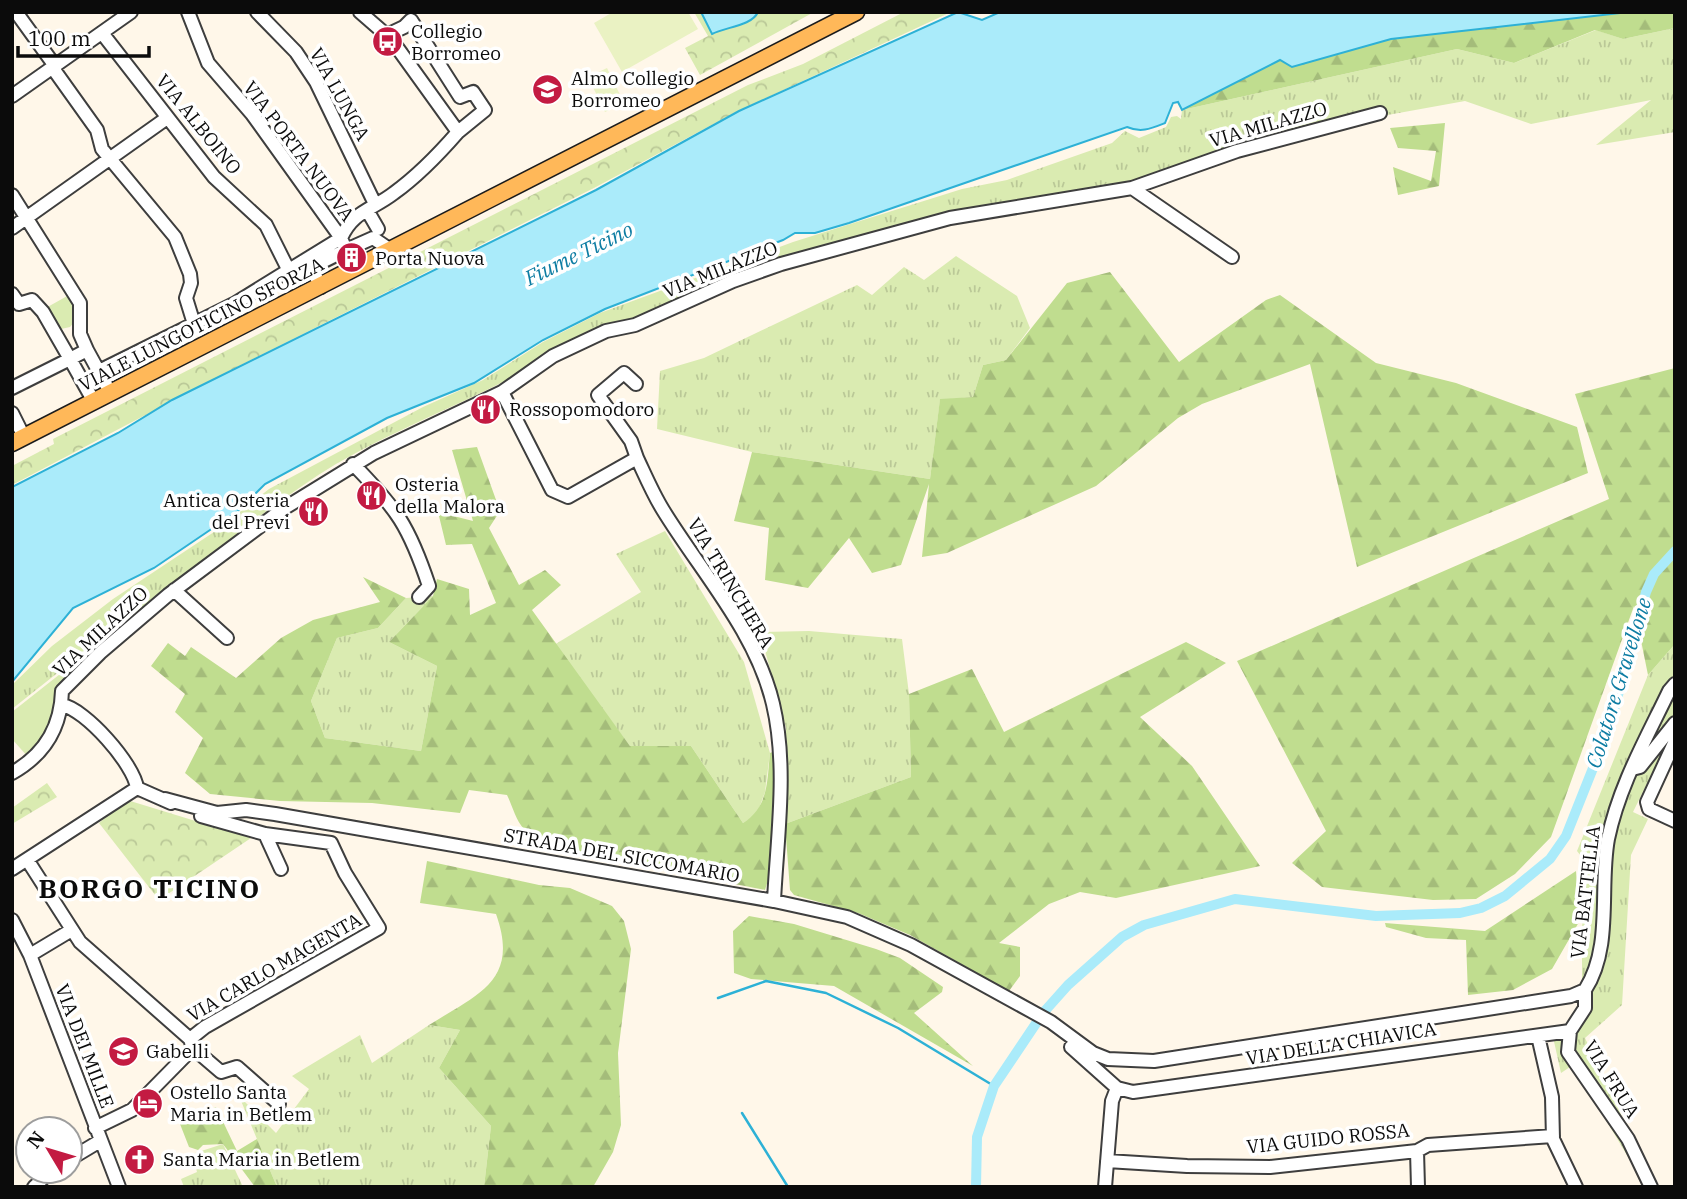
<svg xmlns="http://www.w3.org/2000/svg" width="1687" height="1199" font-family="'IBM Plex Serif',serif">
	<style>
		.grass { fill: url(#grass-tufts) }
		.forest { fill: url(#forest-firs) }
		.park { fill: url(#park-crowns) }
		.garden { fill: #daebb1 }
		.pitch { fill: #eaf2c3 }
		.water { fill: #aaebfa; stroke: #2db1d6; stroke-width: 2 }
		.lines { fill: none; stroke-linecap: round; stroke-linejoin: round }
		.stream { stroke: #2db1d6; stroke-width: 2.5 }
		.canal { stroke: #aaebfa; stroke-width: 10 }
		.minor-casing { stroke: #3e3e3e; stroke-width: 16 }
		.major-casing { stroke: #1c1c1c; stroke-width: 19 }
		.minor { stroke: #fff; stroke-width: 12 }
		.major { stroke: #ffb859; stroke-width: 16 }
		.labels { text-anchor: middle; stroke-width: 7; stroke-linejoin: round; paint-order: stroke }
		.poi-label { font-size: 19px; fill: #0b0b0b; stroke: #fff; text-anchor: start }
		.street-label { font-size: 19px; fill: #0b0b0b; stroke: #fff }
		.water-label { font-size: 21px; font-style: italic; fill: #0e7da3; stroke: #fff }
		.district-label { font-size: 26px; font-weight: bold; letter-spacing: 2px; fill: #0b0b0b; stroke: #fff }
	</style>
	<defs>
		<pattern id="grass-tufts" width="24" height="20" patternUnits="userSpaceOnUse" patternTransform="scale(1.75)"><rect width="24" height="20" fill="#daebb1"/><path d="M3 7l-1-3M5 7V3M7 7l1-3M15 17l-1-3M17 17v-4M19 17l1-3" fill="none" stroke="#bac897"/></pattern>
		<pattern id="forest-firs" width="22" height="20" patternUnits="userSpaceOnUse" patternTransform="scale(1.75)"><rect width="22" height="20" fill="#c0dd8f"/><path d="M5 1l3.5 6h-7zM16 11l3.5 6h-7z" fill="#a4bc7a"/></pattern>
		<pattern id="park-crowns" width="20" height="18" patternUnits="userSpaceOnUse" patternTransform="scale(1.75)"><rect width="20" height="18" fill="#daebb1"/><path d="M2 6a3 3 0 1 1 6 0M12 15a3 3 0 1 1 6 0" fill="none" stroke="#bac897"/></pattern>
	</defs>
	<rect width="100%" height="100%" fill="#fff7e9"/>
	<path class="grass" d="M1675,28v104l-79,13 55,-45 -120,24 -66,-23 -94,17 -244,66 -189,33 -301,101c-53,10 -78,36 -124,59 -58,30 -120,54 -177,87 -87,53 -165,126 -243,190l-23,9 -58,46v-24l40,-39 61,-47 104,-69 52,-41 154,-82 60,-27 60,-38 57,-29 193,-71 169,-53 45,-9 105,-37 13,-12 14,7 27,-11 5,-10 6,-1 4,3 1,-9 275,-61 57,14 82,-33 27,9z
		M956,256l61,40 13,32 -24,32 -23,5 -10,32 -33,3 -10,79 -178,-27 -95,-23 3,-58 44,-13 153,-73 15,10 32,-28 20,13z
		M665,531l79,131 26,91 -5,39 -8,22 -14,9 -52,-77h-61l-76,-101 87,-53 -25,-38z
		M433,596l-44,46 48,24 -16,85 -96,-13 -14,-37 26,-63 41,-10 28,-30z
		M809,631l93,8 7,55 2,83 -126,47 1,-96 -26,-96z
		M1675,644v83l-42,85 15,7 -17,36 -9,150 -37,33 70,149h-9l-73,-122 -12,8 -8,-36 13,-2 16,-30v-78l6,-62 -11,-14 71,-176z
		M429,1025l31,5 -21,38 52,58 -7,61h-207l-38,-91 37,37 33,-44 -17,-13 68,-41 12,28z
		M223,1144l20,43h-59l-3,-8 16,-7 -5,-18z"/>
	<path class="forest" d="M1629,12h46v16l-52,11 -28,-9 -81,33 -57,-14 -275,61 98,-50 12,7 99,-28z
		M1445,123l-6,63 -41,9 -5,-28 38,14 5,-30 -38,-3 -8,-20z
		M1110,272l69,90 87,-62 14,-5 96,68 80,20 121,44 11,46 -231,94 -47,-203 -108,40 -24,14 -82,68 -149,67 -25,4 7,-73 -28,81 -29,8 -23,-35 -41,50 -43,-8 4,-52 -35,-7 18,-69 178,27 10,-80 33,-2 10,-32 23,-5 61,-77z
		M1675,368v276l-27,31 -14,-69 -83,231 -36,37 -39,25 -43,1 -111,-13 -30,-24 34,-32 -89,-170 372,-162 -34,-105z
		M477,447l23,64 -11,17 30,57 26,-15 16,15 -29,25 98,136h61l52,77c26,-16 24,-43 27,-70l5,-2c-3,46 5,95 -10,139 -46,-10 -213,-35 -241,-61 -8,-8 -12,-24 -17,-34l-38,-5 -9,23 -88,-10 -92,-2 -70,-7 -25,-21 18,-35 -28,-26 10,-18 -34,-28 17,-23 17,13 6,-9 45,31 45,-40 32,-18 67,-18 -17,-25 43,21 -28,30 -41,10 -26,63 14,37 96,13 16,-85 -48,-24 44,-46 4,-17 32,10 1,26 26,-12 -24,-59 -26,1 -8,-33 35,9 -21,-71z
		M1186,642l40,21 -86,54 52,49 68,100 -144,32 -36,-6 -31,12 -50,39 21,4v29l-11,15 -99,-56 -52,-22 -64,-18 -4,-5 -5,-66 126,-47 -2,-83 63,-25 32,63z
		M427,861l112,24 31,3 42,18 12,15 7,28 -13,104 3,72 -8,27 -20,35h-109l7,-61 -52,-58 21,-38 -31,-5c49,-31 91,-44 67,-111l-76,-11z
		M1576,871l3,51 -27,47 -39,21 -45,5 -2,-55 -40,-2 -40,-11 -1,-4 100,8z
		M749,916l45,8 82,25 24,9 43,29 -1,5 -28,21 59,53 -139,-80 -83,-7 -17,-6 -1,-42z
		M216,1107l21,44 20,-12 20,48h-22l-32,-43 -20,1 -5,5 -9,-3 -9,-23z"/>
	<path class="park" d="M694,12h120l-114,63 -15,-27 23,-12z
		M904,12h47l-217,101 -140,75 -357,179 -225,118v-19l42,-22 -1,-5 695,-354 55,-21z
		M47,783l10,14 -45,27v-16z
		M127,800l124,38 -92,62 -60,-77z"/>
	<path class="garden" d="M69,295l5,9 2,16 -6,7 -9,2 -17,-20z
		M93,658l-35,34 -11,50 -19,15 -16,-18v-27l62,-49z"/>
	<path class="pitch" d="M613,12h75l10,17 -76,43 -28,-49z
		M607,68l17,35 -19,9 -17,-35z"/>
	<path class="water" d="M701,12h57c-6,14 -33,15 -46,22z
		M958,12l24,8 18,-8h629l-238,27 -99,28 -12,-7 -98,50 -4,-8 -5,1 -8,20c-15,6 -24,10 -38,4l-278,96 -34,10h-20l-12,7 -178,69 -62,31 -69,43 -87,35 -122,66 -27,27 -84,57 -81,40 -61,74v-195l106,-54 54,-33 424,-210 143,-79z"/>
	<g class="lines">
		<path class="stream" d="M718,998l48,-17 60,12 72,35 96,58
			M742,1113l46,74"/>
		<path class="canal" d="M976,1187l1,-50 17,-51 49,-73 25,-28 54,-48 22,-12 91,-26 141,17 84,-3 21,-5 24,-12 45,-37 16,-23 43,-108 37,-136 8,-18 21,-23"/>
		<defs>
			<path id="minor" d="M16,12l39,54
				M188,12l20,51 44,51 89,124 5,12 -28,14 -4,9 7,14
				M257,12l39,40 20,30 59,122
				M360,12l31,27 67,93 27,-22 -12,-18 -13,5 -49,-77 -7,7 -17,8
				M102,33l112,144 52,48 23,46
				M52,67l45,63 5,19 73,88 15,37 1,9 -5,15 8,26
				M12,96l119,-84
				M1132,188l100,69
				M12,195l68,108v31l7,16
				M367,210l11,19
				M12,228l155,-110
				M341,238c12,-27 31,-28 53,-45 25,-18 44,-38 64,-61
				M346,250l27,-12 19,13
				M12,294l7,10 13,-4 11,12 27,47 -58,29
				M99,371l135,-67 107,-66
				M636,384l-12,-11 -26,22 33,46 6,17
				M502,392l50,98 16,7 69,-39c8,17 16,36 26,52 38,62 93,122 110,194 15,63 4,134 1,197
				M93,400l-23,-41 17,-9 23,42
				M12,413l12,24
				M353,464c44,45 56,62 76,122l-10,11
				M174,590l53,48
				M62,705c23,4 72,59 75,83
				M1675,741l-28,61 2,7 26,12
				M1632,769l8,-2 35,-44
				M12,773c32,-18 49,-46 50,-82l38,-38 68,-58 115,-86 91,-56 128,-61 51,-36 53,-25 29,-6 98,-44 48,-17 169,-46 182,-30 105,-37 143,-38
				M137,788l34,15
				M165,799l52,14 29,-3 29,4 499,87 73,16 64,28 140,77 42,31 15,6 46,2 417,-65 14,-6
				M265,834l16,35
				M28,861l52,81 110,97 3,9 28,24 16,-5 42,37
				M12,869l125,-81
				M12,920l18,35 89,232
				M30,955l40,-24
				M1585,990c28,-43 14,-103 23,-151 11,-53 38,-100 61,-148l6,-7
				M1585,990v18l-15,23 -2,21 60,87 23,48
				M1538,1036l14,61 1,42 23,48
				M190,1039l15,-12 174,-99 -34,-55 -14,-30 -66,-9 -64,-18
				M1071,1047l46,41
				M1117,1088l16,4 437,-61
				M95,1128l37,-18 61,-62
				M1417,1151l1,36
				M70,1159l30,-18
				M1107,1161l80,5 83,1 147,-16 11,-6 125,-9
				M34,1187l17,-16
				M1105,1187l7,-86 5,-13"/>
			<path id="major" d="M12,443l844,-431"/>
		</defs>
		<use href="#minor" class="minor-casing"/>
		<use href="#major" class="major-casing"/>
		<use href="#minor" class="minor"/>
		<use href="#major" class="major"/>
	</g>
	<defs>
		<symbol id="bus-disc" viewBox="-11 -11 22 22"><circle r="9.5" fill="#c31b42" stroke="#fff"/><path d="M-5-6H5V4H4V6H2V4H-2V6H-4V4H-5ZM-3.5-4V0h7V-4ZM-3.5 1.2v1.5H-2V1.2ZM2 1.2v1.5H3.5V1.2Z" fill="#fff"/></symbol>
		<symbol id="university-disc" viewBox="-11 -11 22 22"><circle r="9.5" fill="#c31b42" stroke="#fff"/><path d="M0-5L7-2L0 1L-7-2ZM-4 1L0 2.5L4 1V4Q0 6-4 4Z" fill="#fff"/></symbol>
		<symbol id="building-disc" viewBox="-11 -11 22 22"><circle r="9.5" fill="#c31b42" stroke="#fff"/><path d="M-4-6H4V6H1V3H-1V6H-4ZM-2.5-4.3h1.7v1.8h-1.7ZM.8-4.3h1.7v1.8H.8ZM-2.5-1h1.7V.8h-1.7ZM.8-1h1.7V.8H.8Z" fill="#fff"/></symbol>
		<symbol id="restaurant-disc" viewBox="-11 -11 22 22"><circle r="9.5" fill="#c31b42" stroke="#fff"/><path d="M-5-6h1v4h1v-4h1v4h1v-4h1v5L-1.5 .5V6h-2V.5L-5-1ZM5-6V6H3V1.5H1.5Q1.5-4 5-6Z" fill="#fff"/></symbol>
		<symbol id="school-disc" viewBox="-11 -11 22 22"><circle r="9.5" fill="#c31b42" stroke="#fff"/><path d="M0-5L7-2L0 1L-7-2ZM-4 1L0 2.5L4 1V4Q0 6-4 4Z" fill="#fff"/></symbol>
		<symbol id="hotel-disc" viewBox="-11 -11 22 22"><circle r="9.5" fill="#c31b42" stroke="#fff"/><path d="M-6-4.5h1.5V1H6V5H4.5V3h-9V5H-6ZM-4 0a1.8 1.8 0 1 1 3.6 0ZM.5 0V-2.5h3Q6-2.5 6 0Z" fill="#fff"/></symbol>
		<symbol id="church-disc" viewBox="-11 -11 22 22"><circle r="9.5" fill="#c31b42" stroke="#fff"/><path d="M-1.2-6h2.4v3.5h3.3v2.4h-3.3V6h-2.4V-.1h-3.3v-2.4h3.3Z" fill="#fff"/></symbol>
	</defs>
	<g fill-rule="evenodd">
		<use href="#bus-disc" x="370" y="24" width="35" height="35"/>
		<use href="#university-disc" x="530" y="72" width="35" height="35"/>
		<use href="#building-disc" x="334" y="240" width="35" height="35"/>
		<use href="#restaurant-disc" x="468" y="392" width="35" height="35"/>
		<use href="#restaurant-disc" x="354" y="478" width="35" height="35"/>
		<use href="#restaurant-disc" x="296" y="494" width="35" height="35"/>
		<use href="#school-disc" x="106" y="1034" width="35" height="35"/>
		<use href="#hotel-disc" x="130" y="1086" width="35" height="35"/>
		<use href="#church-disc" x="122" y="1142" width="35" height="35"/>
	</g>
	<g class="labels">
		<g class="poi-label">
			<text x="411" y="38">Collegio<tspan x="411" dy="22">Borromeo</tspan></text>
			<text x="571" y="85">Almo Collegio<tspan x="571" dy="22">Borromeo</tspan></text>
			<text x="375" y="265">Porta Nuova</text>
			<text x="509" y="416">Rossopomodoro</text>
			<text x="395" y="491">Osteria<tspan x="395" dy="22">della Malora</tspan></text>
			<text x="290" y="507" text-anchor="end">Antica Osteria<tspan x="290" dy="22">del Previ</tspan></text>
			<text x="146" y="1058">Gabelli</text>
			<text x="170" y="1099">Ostello Santa<tspan x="170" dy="22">Maria in Betlem</tspan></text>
			<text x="163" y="1166">Santa Maria in Betlem</text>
		</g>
		<g class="street-label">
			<text transform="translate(340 94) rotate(61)" y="7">VIA LUNGA</text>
			<text transform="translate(199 124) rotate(51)" y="7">VIA ALBOINO</text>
			<text transform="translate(1268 124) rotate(-16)" y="7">VIA MILAZZO</text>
			<text transform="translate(299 151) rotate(53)" y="7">VIA PORTA NUOVA</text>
			<text transform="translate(720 269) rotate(-22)" y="7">VIA MILAZZO</text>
			<text transform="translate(201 324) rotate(-27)" y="7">VIALE LUNGOTICINO SFORZA</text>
			<text transform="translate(731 583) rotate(59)" y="7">VIA TRINCHERA</text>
			<text transform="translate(100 631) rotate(-43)" y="7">VIA MILAZZO</text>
			<text transform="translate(622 855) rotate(10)" y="7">STRADA DEL SICCOMARIO</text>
			<text transform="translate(1585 892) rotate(-83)" y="7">VIA BATTELLA</text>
			<text transform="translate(274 967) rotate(-30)" y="7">VIA CARLO MAGENTA</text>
			<text transform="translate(1341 1043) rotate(-9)" y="7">VIA DELLA CHIAVICA</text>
			<text transform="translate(85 1046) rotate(69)" y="7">VIA DEI MILLE</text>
			<text transform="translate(1612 1079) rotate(58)" y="7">VIA FRUA</text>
			<text transform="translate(1328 1138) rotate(-6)" y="7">VIA GUIDO ROSSA</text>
		</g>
		<g class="water-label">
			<text transform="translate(579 254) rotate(-26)" y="7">Fiume Ticino</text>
			<text transform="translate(1619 683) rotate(-73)" y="7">Colatore Gravellone</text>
		</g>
		<g class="district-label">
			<text x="150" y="898">BORGO TICINO</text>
		</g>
	</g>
	<rect width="1687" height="1199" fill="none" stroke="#0b0b0b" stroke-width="28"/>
	<g transform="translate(49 1150) rotate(308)"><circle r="33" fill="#ffffff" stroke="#9d9d9d" stroke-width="2"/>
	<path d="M0-5L12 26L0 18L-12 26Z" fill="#c31b42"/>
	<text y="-10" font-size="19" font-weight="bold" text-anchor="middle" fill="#0b0b0b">N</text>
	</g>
	<path d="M18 46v10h131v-10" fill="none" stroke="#0b0b0b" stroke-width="3.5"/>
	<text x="28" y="46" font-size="21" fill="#0b0b0b" stroke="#ffffff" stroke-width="5" paint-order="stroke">100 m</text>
</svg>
